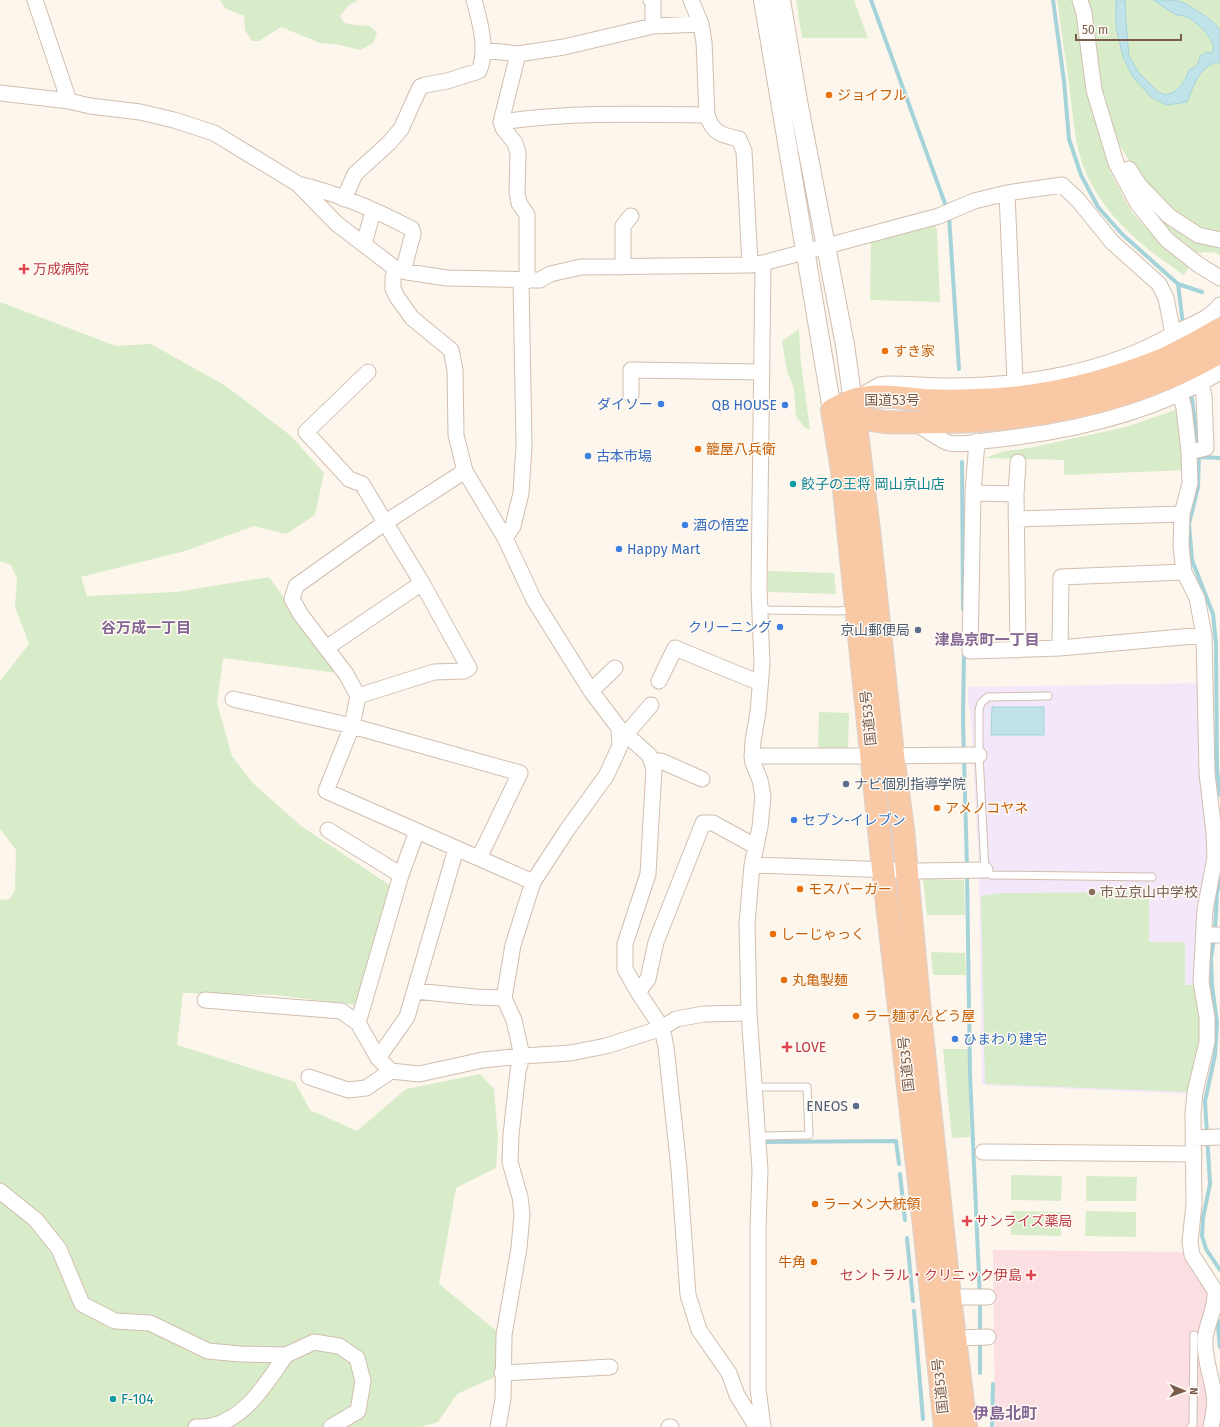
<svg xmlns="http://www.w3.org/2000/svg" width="1220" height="1427" font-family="'Fira Sans','Noto Sans JP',sans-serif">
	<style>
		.education { fill: #f3e8fa }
		.medical { fill: #fbdfe3 }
		.green { fill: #d8ecc9 }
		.water { fill: #bfe3e8; stroke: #a5d3da }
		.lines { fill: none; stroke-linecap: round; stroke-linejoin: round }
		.stream { stroke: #a5d3da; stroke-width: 4 }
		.service-casing { stroke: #d1beb0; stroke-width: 9 }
		.minor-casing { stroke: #d1beb0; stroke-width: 17 }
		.tertiary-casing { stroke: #d1beb0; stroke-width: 20 }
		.trunk-casing { stroke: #dad1cd; stroke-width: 24 }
		.service { stroke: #fff; stroke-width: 7 }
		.minor { stroke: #fff; stroke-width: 15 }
		.tertiary { stroke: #fff; stroke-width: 18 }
		.trunk { stroke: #f9c8a4; stroke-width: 22 }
		.food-dot { fill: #e8710a; stroke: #fffaf3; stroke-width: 1.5 }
		.health-dot { fill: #e0444e; stroke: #fffaf3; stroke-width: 1.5 }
		.shop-dot { fill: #3f7fe0; stroke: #fffaf3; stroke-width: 1.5 }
		.culture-dot { fill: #0f9aa8; stroke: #fffaf3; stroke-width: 1.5 }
		.service-dot { fill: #5c6f8a; stroke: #fffaf3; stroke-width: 1.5 }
		.education-dot { fill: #8d6e63; stroke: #fffaf3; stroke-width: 1.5 }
		.labels { text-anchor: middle; stroke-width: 3; stroke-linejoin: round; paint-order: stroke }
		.food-label { font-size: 14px; fill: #c56008; stroke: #fffaf3; text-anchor: start }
		.health-label { font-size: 14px; fill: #be3a42; stroke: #fffaf3; text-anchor: start }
		.street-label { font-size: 14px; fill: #7a5c4d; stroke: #fffaf3 }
		.shop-label { font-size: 14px; fill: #366cbe; stroke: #fffaf3; text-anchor: start }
		.culture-label { font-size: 14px; fill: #0d838f; stroke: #fffaf3; text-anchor: start }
		.service-label { font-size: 14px; fill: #4e5e75; stroke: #fffaf3; text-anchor: end }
		.education-label { font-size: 14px; fill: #785e54; stroke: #fffaf3; text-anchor: start }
		.neighbourhood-label { font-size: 15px; font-weight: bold; fill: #846695; stroke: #fffaf3 }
		.quarter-label { font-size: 16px; font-weight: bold; fill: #846695; stroke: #fffaf3 }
	</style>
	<rect width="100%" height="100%" fill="#fdf6ec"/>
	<path class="education" d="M1202,683l9,151 -19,260 -210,-9 -3,-214 -8,-153 -3,-18v-13z"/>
	<path class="medical" d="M993,1250l194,2 25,41 -1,106 -3,28h-213z"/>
	<path class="green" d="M220,0h138l-10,6 -8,10 4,7 11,2 15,1 7,7 -4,10 -13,7 -24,-6 -16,-1 -39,-16 -22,14h-7l-7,-11 -1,-14 -19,-8z
		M796,0h58l14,38h-66z
		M1057,0h19l33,169 22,42 31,34 27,22 -5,8c-39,-26 -79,-58 -98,-102 -12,-28 -13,-58 -17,-89 -4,-28 -8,-56 -12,-84z
		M1085,0h31v27l17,50 19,21 15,7 20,-3c6,-16 12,-35 30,-40l3,2v170l-21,-5 -26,-18 -32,-31 -30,-49 -13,-42z
		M1125,0h28l23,14 10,3 14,8 12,17 1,8 -1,3 -11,3c-2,8 -4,10 -12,14 -5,13 -10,22 -24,25l-8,-4 -18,-18 -10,-17 -3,-34z
		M1178,0h42v30l-14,-13z
		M1142,195l78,50v10l-7,-3 -20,1 -34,-33z
		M935,222l2,9 3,71 -70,-2 1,-60z
		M0,302l116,44 35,-2 75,42 65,50 33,37 -9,42 -29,19 -32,-8 -69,25 -104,26 6,19 89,-4 93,-15 69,96 -115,-15 -6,45 15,53 21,27 48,43 90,60 -35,119 -81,-10 -92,-2 -6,52 118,37 15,28 47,21 49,-42 74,-15 14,15 4,49 -2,30 -40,20 -17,96 59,48 -3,45 -38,17 -19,28 -17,5h-421v-527l10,-1 5,-9 1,-40 -16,-21v-148l29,-37 -14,-37 2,-28 -6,-14 -11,-4z
		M799,329l2,34 9,67 -6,-3 -8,-11 -2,-27 -7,-18 -5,-30z
		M1181,408l6,62 -123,5v-15l-79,-2 20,-7 24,-3 97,-21z
		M768,571l66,2 2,21 -68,-2z
		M819,712l30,1 -1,38 -30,1z
		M923,879l41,1 1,35h-38z
		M1149,892v50h36v43h12l7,57 -13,50 -206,-8 -4,-188 20,-3z
		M931,952l34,1 1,22h-33z
		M943,1049h25l2,88 -18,1z
		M1011,1175l51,1 -1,25 -50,-1z
		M1086,1176l51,1 -1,24h-50z
		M1011,1211l50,1v24l-50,-1z
		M1086,1211l50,1v25l-51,-1z"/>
	<path class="water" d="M1116,0h9l1,22 3,34 10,17 18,18 8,4c14,-3 19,-12 24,-25 8,-4 10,-6 11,-14l7,-4 5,1c6,-12 -15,-31 -25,-36 -4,-2 -8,-1 -12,-3 -8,-4 -15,-10 -22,-14 8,0 19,0 26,1 9,3 36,20 41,29v34l-3,-2c-18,5 -24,25 -30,40l-20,3 -15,-7 -19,-21 -10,-20 -7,-30z
		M992,707h52v28h-53z"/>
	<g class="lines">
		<path class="stream" d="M871,0l76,209
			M1053,0l11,81 5,58 12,36 17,32 24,27 56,50 24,8
			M949,216l10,153
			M1178,284l5,41
			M1191,391l7,55
			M1199,453l-1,34 -9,37 3,36 21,54 3,30 1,125 3,26
			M1199,457l21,1
			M962,462l1,147
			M964,649l-1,72 4,146
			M967,873l3,202 10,224v74
			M1215,931l2,-38 3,-14
			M1214,938l-3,21 1,26 5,38 -2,32 -10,46 5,83 -7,34 -1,18 4,13 14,21
			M762,1142l134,-1 3,23
			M900,1174l5,46
			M907,1238l6,63
			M914,1311l9,108
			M1220,1321l-2,6 2,20
			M992,1427l1,-43"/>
		<defs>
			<path id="service" d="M760,605l8,5 69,1 17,-1
				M1048,696l-60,1 -7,6 -2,7v45l6,115 6,5 161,2
				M754,1087h53l2,48 -52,1
				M1191,1427l2,-2 1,-90"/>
			<path id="minor" d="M35,0l34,101
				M651,0l2,1v25
				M691,0l10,24 3,18 3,73c6,19 15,20 32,24l5,12 6,114
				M1080,0l4,13 10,77 22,73 22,41 29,36 32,25 21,13
				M484,50l34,4 46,-7 89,-21 48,-2
				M518,54l-17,68c68,-10 137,-8 206,-7
				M0,93l69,8 21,5 50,6 34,8 40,13 84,51 39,40 59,45 11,3 40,6 93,2 10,-6 31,-7 169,-2 13,-2 176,-47 35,-15 33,-8 55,-8 16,15 34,42 47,42 7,14 7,36c16,-9 36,-14 47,-29
				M501,122l2,6 12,15 3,10 -1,39 2,11 8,12v66
				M1129,169l10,16 30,31 29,19 22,5
				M298,184c39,9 78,26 114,45l1,5 -10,37
				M1007,193l8,189
				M344,199l11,-25 34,-31 12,-14 19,-42 5,-2 22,-4 32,-10c9,-22 1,-49 -5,-71
				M364,244l9,-33
				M763,263l-4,325 3,76 -4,48 -5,29 -1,15 1,7 7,17 3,16 -3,31 -8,38 -5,59 2,89 11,157 -2,58v161l5,38
				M623,267v-41l8,-10
				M396,269l-3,8v12l4,8 15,21 39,32 4,20 1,65 9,36 40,67 29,62 57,91 28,37 30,27 5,13 -6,106 -23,70v25l13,23 24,36 4,19 13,122 9,126 11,35 30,43 8,22 19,31 2,1
				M1180,393l4,15 5,44 1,31 -8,31 -1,32 3,26 13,26 7,37 3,138 7,60 1,24 -10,53 -4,72 6,35v25l-12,50 -2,22 1,90 -4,38 2,13 22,34c5,14 -8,35 -9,50 -1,19 6,36 9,55 2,11 -1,22 -3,33
				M631,395v-25l131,2
				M862,395l18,-10 9,-1c20,0 40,2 61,2 74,0 158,-14 223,-52
				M915,423c9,5 26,18 34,20 14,3 29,-2 43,-3 76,-8 162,-27 228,-68
				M977,441l-4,52 -3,158 90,-3 144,-13
				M1189,452l17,-4 -2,-52 -3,-13
				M465,471l-79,51 -90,64 -4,13 9,16 45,59 12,22 -6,30 -26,65 207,91
				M973,493l43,1
				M1016,519l166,-5
				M505,538l8,-12 8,-33 3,-47 -3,-166
				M326,648l96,-65
				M1060,648l1,-71 123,-5
				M1018,650l-2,-156 2,-32
				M659,681l16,-33 85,35
				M591,691l24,-23
				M358,696l76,-24 30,-1 5,-3 -47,-85 -60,-99 -13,-5 -43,-47 62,-60
				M233,699l119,27 168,47 -41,85
				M627,733l24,-28
				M752,756c76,0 151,0 227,-1
				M651,761h10l41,18
				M328,830l73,45
				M752,865l166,6 67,-1
				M1204,935h16
				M415,991l60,6 29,1
				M638,992l10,-13 8,-37 47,-119h10l42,23
				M205,1000l136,11 17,12 20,35 13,13 28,3 64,-14 39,-4 48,-3 36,-7 56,-18 14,-9 28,-5 45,-1
				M358,1023l43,-148 16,-44
				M378,1058l29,-41 49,-168
				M309,1077l39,13 18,-2 25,-17
				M1193,1138l27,-1
				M983,1152l211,2
				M0,1191l36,29 23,29 23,55 33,17 35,2 58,28 32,3 46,1 28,-13 25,4 18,12 6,23 -5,30 -27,16
				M950,1297h38
				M956,1338l32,-1
				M502,1373l108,-6
				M196,1427c5,0 10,0 15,-1 35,-7 56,-44 75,-71
				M498,1427l5,-28 1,-64 15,-87 3,-34 -2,-17 -10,-35 1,-27 7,-64 4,-15 -8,-36 -10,-22 9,-53 20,-63 34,-52 39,-54 14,-30 -1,-18
				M669,1427h2"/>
			<path id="tertiary" d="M763,0l69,410 23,7 -10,-72 -47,-244 -17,-101"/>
			<path id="trunk" d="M945,1427l-21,-201 -41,-357 -41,-399 -10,-60c6,-3 13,-7 19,-9 23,-8 49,-3 73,-1 17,1 34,1 51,0 64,-1 130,-17 189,-41 19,-9 38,-19 56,-30
				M966,1427l-16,-130 -29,-273 -18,-195 -10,-74 -24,-225 -14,-113c10,1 20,4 30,5 20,1 40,0 61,0 94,-2 192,-22 274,-70"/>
		</defs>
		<use href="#service" class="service-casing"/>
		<use href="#minor" class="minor-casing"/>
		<use href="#tertiary" class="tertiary-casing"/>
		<use href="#trunk" class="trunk-casing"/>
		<use href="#service" class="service"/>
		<use href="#minor" class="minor"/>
		<use href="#tertiary" class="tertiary"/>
		<use href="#trunk" class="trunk"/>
	</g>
	<g class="food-dot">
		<circle cx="829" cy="95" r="4"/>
		<circle cx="885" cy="351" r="4"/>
		<circle cx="698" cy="449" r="4"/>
		<circle cx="937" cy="808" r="4"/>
		<circle cx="800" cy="889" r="4"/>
		<circle cx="773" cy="934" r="4"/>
		<circle cx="784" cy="980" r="4"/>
		<circle cx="856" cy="1016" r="4"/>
		<circle cx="815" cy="1204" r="4"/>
		<circle cx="814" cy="1262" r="4"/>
	</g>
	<g class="health-dot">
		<path d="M22 263h4v4h4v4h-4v4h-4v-4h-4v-4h4z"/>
		<path d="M785 1041h4v4h4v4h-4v4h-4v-4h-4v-4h4z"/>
		<path d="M965 1215h4v4h4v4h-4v4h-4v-4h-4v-4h4z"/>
		<path d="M1029 1269h4v4h4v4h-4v4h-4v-4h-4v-4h4z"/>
	</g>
	<g class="shop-dot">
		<circle cx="661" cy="404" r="4"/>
		<circle cx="785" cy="405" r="4"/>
		<circle cx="588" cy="456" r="4"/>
		<circle cx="685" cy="525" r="4"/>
		<circle cx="619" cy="549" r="4"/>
		<circle cx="780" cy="627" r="4"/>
		<circle cx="794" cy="820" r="4"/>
		<circle cx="955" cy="1039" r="4"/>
	</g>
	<g class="culture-dot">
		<circle cx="793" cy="484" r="4"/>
		<circle cx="113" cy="1399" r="4"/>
	</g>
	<g class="service-dot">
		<circle cx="918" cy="630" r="4"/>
		<circle cx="846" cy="784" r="4"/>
		<circle cx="856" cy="1106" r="4"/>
	</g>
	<circle class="education-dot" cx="1092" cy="892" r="4"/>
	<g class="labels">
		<g class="food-label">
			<text x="837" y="100">ジョイフル</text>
			<text x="893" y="356">すき家</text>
			<text x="706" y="454">籠屋八兵衛</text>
			<text x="945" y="813">アメノコヤネ</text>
			<text x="808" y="894">モスバーガー</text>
			<text x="781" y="939">しーじゃっく</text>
			<text x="792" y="985">丸亀製麺</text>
			<text x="864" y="1021">ラー麺ずんどう屋</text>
			<text x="823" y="1209">ラーメン大統領</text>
			<text x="806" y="1267" text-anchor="end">牛角</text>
		</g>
		<g class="health-label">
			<text x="33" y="274">万成病院</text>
			<text x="795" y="1052">LOVE</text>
			<text x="975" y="1226">サンライズ薬局</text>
			<text x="1022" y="1280" text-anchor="end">セントラル・クリニック伊島</text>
		</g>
		<g class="street-label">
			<text x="892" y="405">国道53号</text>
			<text transform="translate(868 718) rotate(-96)" y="5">国道53号</text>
			<text transform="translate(906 1064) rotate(-96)" y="5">国道53号</text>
			<text transform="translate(940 1386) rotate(-96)" y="5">国道53号</text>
		</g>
		<g class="shop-label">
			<text x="653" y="409" text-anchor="end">ダイソー</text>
			<text x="777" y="410" text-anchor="end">QB HOUSE</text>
			<text x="596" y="461">古本市場</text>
			<text x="693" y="530">酒の悟空</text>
			<text x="627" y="554">Happy Mart</text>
			<text x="772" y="632" text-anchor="end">クリーニング</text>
			<text x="802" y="825">セブン-イレブン</text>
			<text x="963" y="1044">ひまわり建宅</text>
		</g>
		<g class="culture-label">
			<text x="801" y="489">餃子の王将 岡山京山店</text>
			<text x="121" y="1404">F-104</text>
		</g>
		<g class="service-label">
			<text x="910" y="635">京山郵便局</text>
			<text x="854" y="789" text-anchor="start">ナビ個別指導学院</text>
			<text x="848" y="1111">ENEOS</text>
		</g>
		<g class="education-label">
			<text x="1100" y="897">市立京山中学校</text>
		</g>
		<g class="neighbourhood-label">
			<text x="146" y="633">谷万成一丁目</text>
			<text x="987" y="645">津島京町一丁目</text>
		</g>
		<g class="quarter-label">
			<text x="1005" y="1419">伊島北町</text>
		</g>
	</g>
	<g transform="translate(1184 1391) rotate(91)" stroke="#fffaf3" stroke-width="3" paint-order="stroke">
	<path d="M0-3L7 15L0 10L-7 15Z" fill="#7a5c4d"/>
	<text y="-6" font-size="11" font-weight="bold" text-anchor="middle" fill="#7a5c4d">N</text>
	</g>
	<path d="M1076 34v6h105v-6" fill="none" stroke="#7a5c4d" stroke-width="2"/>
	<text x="1082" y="34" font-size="12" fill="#7a5c4d" stroke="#fffaf3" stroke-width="3" paint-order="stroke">50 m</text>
</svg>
